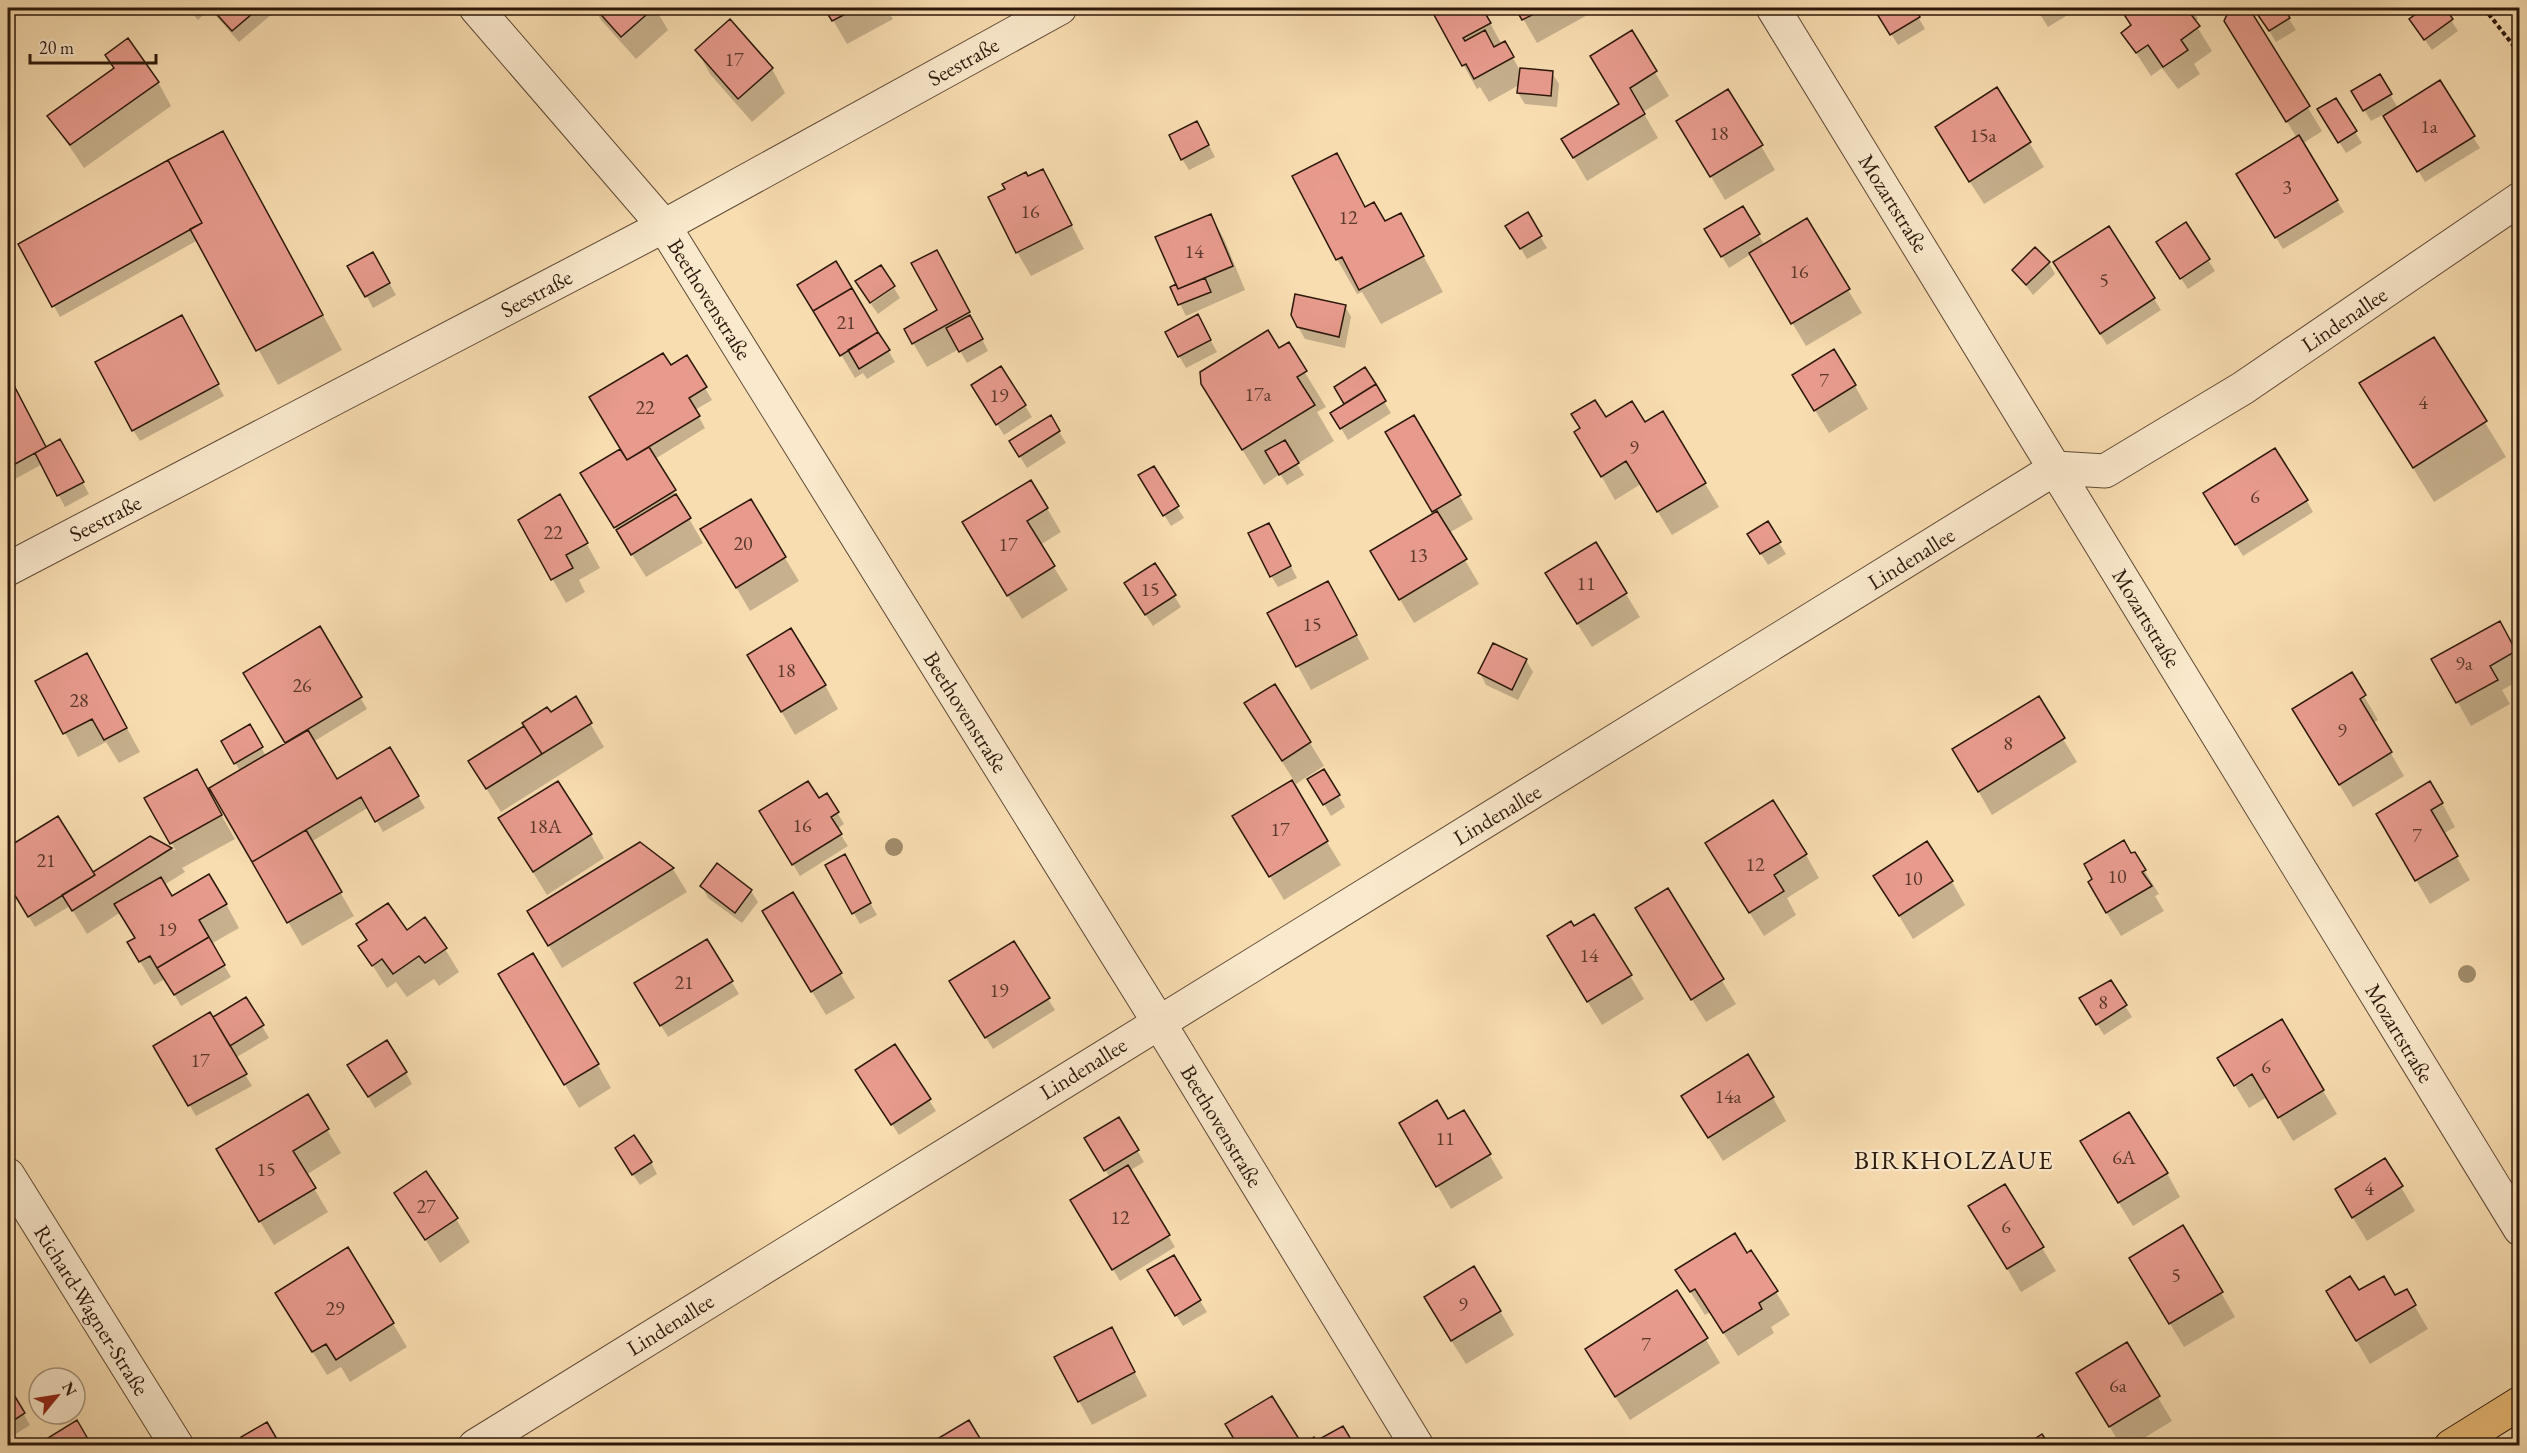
<svg xmlns="http://www.w3.org/2000/svg" width="2527" height="1453" font-family="'EB Garamond',serif">
	<style>
		.shadow { fill: #0003 }
		.building { fill: #e89b8d; stroke: #2c180a; stroke-width: 1.5 }
		.lines { fill: none; stroke-linecap: round; stroke-linejoin: round }
		.minor-casing { stroke: #5f4934; stroke-width: 35 }
		.major-casing { stroke: #2c180a; stroke-width: 35 }
		.path { stroke: #2c180a; stroke-width: 4; stroke-dasharray: 4.5 3; stroke-linecap: butt }
		.minor { stroke: #fae9cc; stroke-width: 33 }
		.major { stroke: #ecbe78; stroke-width: 33 }
		.tree { fill: #a08c6b }
		.labels { text-anchor: middle; stroke-width: 4.5; stroke-linejoin: round; paint-order: stroke }
		.number-label { font-size: 20px; fill: #5b392b }
		.street-label { font-size: 22px; fill: #2c180a; stroke: #fae9cc }
		.quarter-label { font-size: 26px; letter-spacing: 1.5px; fill: #2c180a; stroke: #fae9cc }
	</style>
	<rect width="100%" height="100%" fill="#f8ddb1"/>
	<filter id="stains"><feTurbulence type="fractalNoise" baseFrequency=".00333" numOctaves="4"/><feColorMatrix values="0 0 0 0 .2 0 0 0 0 .09 0 0 0 0 .02 0 0 0 .5 -.17"/></filter>
	<radialGradient id="worn" r=".72"><stop offset=".6" stop-color="#630" stop-opacity="0"/><stop offset="1" stop-color="#630" stop-opacity=".3"/></radialGradient>
	<path class="shadow" d="M187,8h92l-40,34 -29,-33 -12,11z
		M594,8h61l13,22 -32,29 -35,-39z
		M826,8h60l7,11 -46,25z
		M1446,8h36l20,37 3,-2 14,26 33,4 7,11 -2,23 -32,-3 -7,-11 1,-8 -30,17 -9,-15 -3,2 -42,-75z
		M1517,8h83l-63,35z
		M1879,8h34l12,21 -27,16 -22,-36z
		M2036,8h38l2,2 -28,17z
		M2133,8h59l6,11 -4,3 18,29 -18,13 6,10 -22,15 -16,-21 -11,8 -28,-43 9,-6 -7,-14z
		M2231,8h16l75,123 -20,13 42,68 -61,37 -39,-63 53,-48 -72,-117z
		M2255,8h27l14,22 -20,12z
		M2428,8h15l15,23 -26,19 -21,-30z
		M1631,32l38,64 -26,16 15,26 -71,43 -24,-41 58,-36z
		M697,50l75,19 13,24 -33,29 -42,-48z
		M2379,76l19,32 75,29 7,11 -55,34 -41,-68 -13,7 -18,-30z
		M158,82l13,24 -87,62 -35,-52z
		M1997,89l47,78 -60,37 -34,-53z
		M2335,100l27,43 -16,10 -20,-32z
		M1203,134l12,23 -26,13 -7,-11z
		M1692,145l69,1 14,24 -50,30z
		M1336,154l30,54 54,42 23,42 -62,32 -19,-32 -5,2 -20,-35z
		M242,167l100,183 -64,35 -80,-145 -138,77 -40,-72z
		M1043,171l41,78 -53,27 -14,-24 -11,-62z
		M1742,208l23,38 83,44 14,23 -56,33 -55,-92 -22,14 -23,-38z
		M1527,214l20,34 -20,11 -19,-33z
		M1211,216l13,23 21,51 -59,26 -14,-28 6,-3z
		M2186,224l29,47 -27,18 -23,-35z
		M2109,228l52,82 -54,35 -46,-71z
		M373,254l23,41 -23,13 -23,-42z
		M836,263l59,99 -28,17 -4,-6 -8,5 -33,-55z
		M2049,263l6,11 -22,21 -19,-25z
		M950,275l38,76 -21,12 -8,-14 -32,18 -14,-24 26,-32z
		M894,288l6,10 -22,16 -7,-10z
		M1345,306l6,11 -6,31 -40,-9 -7,-12z
		M188,328l36,68 -84,45 -7,-11z
		M1204,328l13,24 -31,16 -7,-12z
		M2434,339l72,118 -72,45 -73,-118z
		M1288,345l38,62 -9,5 17,29 -37,23 7,11 -17,10 -7,-11 -16,11 -62,-101z
		M687,357l25,43 -17,10 10,18 -50,31 48,84 -57,34 -64,-103 40,-25 48,-82z
		M1001,368l31,49 -28,18 -24,-38z
		M1364,369l27,44 -43,27 -16,-27 14,-8 -10,-18z
		M8,377l38,72 14,-8 29,53 -24,13 -23,-43 -34,19z
		M1855,386l13,23 -39,24 -21,-34z
		M1663,413l56,94 -47,28 -31,-51 -26,16 -39,-68 29,-13 39,5z
		M1050,417l16,26 -39,25 -16,-26z
		M1413,417l60,102 -24,14 30,51 -65,39 -42,-71 63,-38 -48,-81z
		M1153,468l31,50 -13,8 -31,-50z
		M2205,493l102,8 6,11 -70,44z
		M750,501l49,80 -49,30 -34,-58z
		M1047,508l14,24 -21,13 28,45 -46,29 -45,-73z
		M573,519l27,49 -21,12 6,12 -19,11 -46,-82z
		M1767,523l19,31 -18,11 -19,-30z
		M1275,536l22,42 -19,9 -7,-11z
		M1155,565l26,42 -28,19 -21,-32z
		M1626,594l14,23 -48,30 -31,-49z
		M1341,606l28,53 -58,31 -42,-76z
		M2499,623l21,36v21l-18,10 8,14 -39,22 -37,-66z
		M320,628l47,81 -54,33 23,39 54,-32 35,59 -42,24 -14,-25 -58,35 43,74 -52,30 -91,-157 29,-18 -17,-29 26,-16 17,30 21,-12 -42,-71z
		M749,656l76,29 13,24 -43,26z
		M1526,660l7,12 -15,28 -32,-15 -6,-12z
		M2351,674l27,46 -5,3 31,53 -51,31 -46,-74z
		M100,679l40,73 -21,11 -13,-21 -28,15 -41,-76z
		M575,698l29,49 -103,65 -17,-27 42,-58z
		M1246,704l64,39 14,23 -28,18z
		M2063,739l14,23 -85,53 -38,-66z
		M196,771l39,68 -53,29 3,4 -21,13 7,13 55,6 13,24 -28,16 20,33 -50,29 -16,-27 -11,6 -25,-42 7,-5 -15,-26 -34,22 -17,-28 -35,21 -27,-45v-33l50,-31 39,64 53,-44 26,13 -30,-53z
		M1324,771l21,36 -14,9 -21,-36z
		M827,795l17,29 -7,5 11,17 -48,30 -39,-65 57,-11z
		M2442,803l13,24 -12,7 27,46 -40,24 -52,-90z
		M591,835l13,23 -57,37 -33,-53z
		M1248,840l79,2 14,23 -57,35z
		M640,844l33,25 14,23 -125,76 -33,-56z
		M2134,854l25,40 -4,2 9,15 -43,25 -18,-29z
		M1806,855l13,23 -32,20 9,17 -32,21 -43,-69z
		M844,856l33,59 -17,9 -33,-58z
		M1875,876l77,6 13,23 -52,34z
		M702,886l49,5 7,11 -16,21 -34,-25z
		M1667,890l69,114 -30,18 -56,-90z
		M792,894l63,104 -29,17 -48,-80z
		M1594,916l50,83 -42,26 -40,-65 12,-31z
		M406,932l39,17 14,23 -20,14 -5,-7 -27,18 -11,-15 -9,6 -27,-42z
		M707,941l32,53 -71,43 -32,-53z
		M2110,982l22,35 -28,18 -16,-25z
		M958,993l90,6 7,11 -62,39z
		M513,998l85,67 13,23 -32,20z
		M246,999l23,39 -34,20 17,28 -56,30 -41,-69 57,-28z
		M2281,1021l56,93 -44,27 -26,-44 -18,11 -16,-26z
		M406,1073l6,11 -37,24 -19,-31z
		M864,1082l65,18 7,11 -37,24z
		M307,1096l34,57 -35,22 22,37 -54,33 -43,-72z
		M1773,1098l13,23 -63,40 -26,-41z
		M1464,1112l39,66 -52,31 -50,-86 47,-2z
		M1119,1119l25,43 -15,9 46,76 -55,34 -48,-81 38,-22 -23,-40z
		M623,1160l28,2 6,12 -17,11z
		M2385,1160l30,51 -48,30 -17,-28z
		M2096,1166l71,7 13,24 -47,29z
		M396,1193l60,26 14,23 -30,21z
		M2183,1227l52,90 -51,30 -53,-89z
		M1984,1230l58,18 14,23 -35,21z
		M348,1249l59,98 -57,35 -9,-15 -14,8 -36,-58z
		M1173,1257l34,55 -24,14 -34,-55z
		M1677,1271l99,21 14,23 -19,12 3,6 -36,23 -28,-44 -5,3z
		M2406,1291l22,38 -58,35 -42,-72 67,5z
		M1677,1292l43,71 -90,57 -30,-47z
		M1500,1311l14,24 -48,29 -27,-43z
		M1112,1329l35,67 -55,29 -13,-24z
		M2126,1344l46,77 -41,25h-10l-29,-49z
		M8,1388l22,37 -22,14z
		M1271,1398l30,48h-62z"/>
	<path class="building" d="M211,8h48l-27,23z
		M595,8h59l-33,29z
		M824,8h33l-25,13z
		M1444,8h38l9,15 -28,15 2,3 20,-11 9,17 11,-6 9,16 -40,22 -8,-15 -4,2 -29,-53z
		M1515,8h31l-24,12z
		M1876,8h39l5,9 -30,18 -16,-26z
		M2130,8h56l14,18 -19,14 7,10 -25,17 -15,-22 -12,8 -15,-20 10,-8 -8,-12z
		M2230,8h19l61,98 -24,16 -62,-101z
		M2253,8h31l6,10 -21,13z
		M2425,8h20l8,11 -29,21 -15,-21z
		M730,19l43,49 -35,31 -43,-49z
		M1632,30l25,41 -27,17 15,26 -72,44 -12,-19 58,-35 -29,-48z
		M128,38l31,44 -89,63 -23,-29 67,-48 -9,-13z
		M1520,68l33,3 -2,25 -34,-3z
		M2380,74l12,20 -29,17 -12,-20z
		M2440,80l35,56 -58,36 -34,-56z
		M1997,87l34,55 -62,40 -34,-55z
		M1728,89l35,56 -53,32 -34,-56z
		M2336,98l21,33 -19,12 -21,-34z
		M1197,121l12,24 -28,15 -12,-25z
		M223,131l100,184 -67,36 -66,-122 12,-6 -34,-63z
		M2299,135l39,65 -63,38 -39,-64z
		M1337,153l28,54 9,-5 11,19 16,-8 23,43 -65,34 -17,-33 -6,3 -44,-84z
		M168,160l34,63 -150,84 -34,-63z
		M1043,169l29,56 -56,28 -28,-56 17,-8 -3,-5 24,-12 2,4z
		M1743,206l17,28 -39,23 -17,-28z
		M1528,212l14,24 -22,13 -15,-23z
		M1211,214l22,52 -55,23 -23,-52z
		M1807,218l43,71 -59,35 -42,-71z
		M2186,222l24,37 -30,20 -24,-37z
		M2109,226l46,72 -55,36 -47,-72z
		M2035,247l15,15 -24,23 -14,-15z
		M937,250l33,62 -58,32 -8,-15 33,-19 -26,-47z
		M373,252l17,31 -25,14 -18,-31z
		M836,261l16,27 -39,23 -16,-26z
		M881,265l14,21 -25,17 -15,-22z
		M1205,278l6,14 -33,13 -8,-18 6,-3 2,5z
		M852,288l26,44 -38,24 -27,-45z
		M1295,294l51,11 -7,32 -42,-10 -6,-12z
		M1198,314l13,26 -33,17 -13,-25z
		M182,315l37,69 -87,47 -37,-69z
		M970,315l13,24 -24,13 -13,-24z
		M1268,330l11,18 10,-6 18,29 -10,6 18,28 -73,45 -41,-66 -1,-12z
		M878,332l12,18 -31,19 -11,-19z
		M2434,337l53,84 -74,47 -54,-85z
		M1834,349l22,36 -42,26 -22,-36z
		M663,353l8,12 16,-10 20,32 -18,11 11,18 -73,44 -38,-63z
		M1001,366l25,39 -30,20 -25,-40z
		M1365,367l11,17 -32,20 -10,-17z
		M8,374l38,73 -38,21z
		M1376,384l10,17 -46,28 -10,-16z
		M1595,400l11,17 26,-16 13,21 18,-11 43,72 -49,29 -31,-51 -25,16 -27,-45 6,-4 -9,-14z
		M1051,415l9,16 -41,26 -10,-16z
		M1414,415l47,80 -29,17 -47,-80z
		M60,439l24,43 -27,14 -22,-43z
		M1285,440l14,23 -20,12 -14,-24z
		M649,447l27,43 -62,38 -34,-55 40,-24 7,11z
		M2275,448l33,52 -73,45 -32,-52z
		M1154,466l25,40 -16,10 -25,-41z
		M1031,480l17,28 -21,13 28,45 -48,30 -45,-74z
		M560,494l28,49 -22,12 7,13 -22,12 -33,-60z
		M676,494l15,24 -60,37 -15,-25z
		M751,499l35,58 -50,31 -36,-59z
		M1437,511l30,48 -68,41 -29,-49z
		M1768,521l13,21 -21,12 -13,-20z
		M1269,523l22,43 -21,11 -22,-44z
		M1596,542l31,51 -50,31 -32,-51z
		M1155,563l21,32 -31,20 -21,-32z
		M1328,581l29,54 -61,32 -29,-54z
		M2500,621l16,30 -26,15 8,14 -42,23 -25,-44z
		M320,626l42,71 -77,46 -42,-70z
		M791,628l35,57 -45,27 -34,-57z
		M1493,643l34,16 -15,31 -34,-17z
		M87,653l40,75 -23,12 -12,-21 -29,15 -28,-53z
		M2352,672l14,23 -6,4 32,53 -53,33 -47,-76z
		M1275,684l36,58 -29,19 -38,-58z
		M576,696l16,27 -50,31 -20,-31 25,-16 4,5z
		M2039,696l26,42 -87,54 -26,-43z
		M250,724l13,23 -29,17 -13,-23z
		M524,726l18,28 -56,35 -18,-28z
		M308,730l29,49 53,-32 29,49 -44,26 -14,-25 -109,65 -43,-74z
		M197,769l25,46 -52,29 -26,-46z
		M1324,769l16,26 -17,10 -16,-26z
		M1292,780l36,61 -59,36 -37,-61z
		M558,781l34,53 -59,38 -35,-54z
		M808,781l11,17 8,-5 12,19 -8,5 11,17 -50,31 -33,-54z
		M2430,781l13,22 -12,7 27,46 -43,25 -39,-67z
		M1773,800l34,54 -33,21 10,16 -35,22 -44,-70z
		M58,816l37,59 -67,42 -20,-33v-37z
		M306,830l36,62 -55,31 -35,-61z
		M150,836l22,12 -100,63 -10,-16 33,-20 -2,-3z
		M2124,840l7,13 4,-1 11,18 -4,2 10,14 -46,27 -18,-31 4,-3 -8,-15z
		M1927,841l26,40 -54,35 -26,-40z
		M640,842l34,26 -126,78 -21,-35z
		M845,854l26,49 -19,11 -27,-49z
		M717,863l35,27 -17,23 -35,-27z
		M209,874l18,30 -28,16 10,17 -52,31 -7,-12 -11,6 -12,-20 8,-4 -21,-34 47,-27 11,19z
		M1668,888l56,91 -33,21 -56,-92z
		M793,892l49,81 -31,19 -49,-81z
		M388,903l19,27 18,-13 22,31 -22,15 -6,-7 -26,18 -11,-15 -10,7 -14,-20 9,-6 -11,-16z
		M1594,914l38,61 -45,27 -40,-66 24,-15 3,5z
		M209,937l16,28 -51,30 -17,-27z
		M707,939l26,42 -73,45 -26,-43z
		M1014,941l36,57 -65,40 -36,-57z
		M533,953l66,111 -35,21 -66,-111z
		M2111,980l16,25 -31,20 -17,-27z
		M246,997l18,28 -34,21 -17,-29z
		M210,1012l37,62 -59,32 -35,-60z
		M2282,1019l42,71 -46,28 -26,-44 -18,12 -17,-28z
		M387,1040l20,32 -39,25 -21,-32z
		M895,1044l36,55 -40,26 -36,-55z
		M1748,1054l26,43 -66,41 -27,-42z
		M308,1094l21,35 -36,22 23,37 -57,34 -43,-73z
		M1437,1100l11,19 16,-9 27,44 -55,33 -37,-64z
		M2129,1112l39,61 -50,30 -38,-62z
		M1119,1117l20,33 -35,21 -20,-33z
		M634,1135l18,27 -20,13 -17,-27z
		M2385,1158l18,28 -51,32 -17,-29z
		M1128,1165l42,70 -58,35 -42,-70z
		M426,1171l32,47 -33,22 -31,-47z
		M2005,1184l39,63 -37,22 -39,-63z
		M2183,1225l40,67 -54,32 -40,-66z
		M1735,1233l12,20 4,-3 27,41 -19,12 3,6 -39,24 -28,-44 -5,3 -15,-22z
		M348,1247l46,76 -58,37 -10,-16 -14,8 -37,-59z
		M1174,1255l27,45 -26,16 -28,-46z
		M1474,1266l27,45 -50,30 -27,-44z
		M2350,1276l9,14 25,-14 11,19 12,-6 9,16 -60,36 -30,-50z
		M1677,1290l31,48 -93,59 -30,-48z
		M1112,1327l23,45 -57,30 -24,-45z
		M2127,1342l33,54 -51,31 -33,-54z
		M8,1385l17,28 -17,11z
		M1272,1396l27,43 -11,7h-50l-13,-22z
		M77,1420l15,26h-57z
		M969,1420l15,25 -50,1 -2,-4z
		M267,1422l14,24h-36l-4,-9z
		M1343,1426l12,20h-54l13,-9 2,4z
		M2042,1434l8,12h-26z"/>
	<g class="lines">
		<defs>
			<path id="minor" d="M476,8l188,218 494,795 259,425
				M1773,8l747,1221
				M8,569l656,-343 396,-218
				M8,1175l169,271
				M475,1446l1581,-978 49,3 138,-83 277,-189"/>
			<path id="major" d="M2451,1446l69,-43"/>
		</defs>
		<use href="#minor" class="minor-casing"/>
		<use href="#major" class="major-casing"/>
		<path class="path" d="M2484,8l36,46"/>
		<use href="#minor" class="minor"/>
		<use href="#major" class="major"/>
	</g>
	<g class="tree">
		<circle cx="894" cy="847" r="9"/>
		<circle cx="2467" cy="974" r="9"/>
	</g>
	<g class="labels">
		<g class="number-label">
			<text x="734" y="66">17</text>
			<text x="2429" y="133">1a</text>
			<text x="1719" y="140">18</text>
			<text x="1983" y="142">15a</text>
			<text x="2287" y="194">3</text>
			<text x="1030" y="218">16</text>
			<text x="1348" y="224">12</text>
			<text x="1194" y="258">14</text>
			<text x="1799" y="278">16</text>
			<text x="2104" y="287">5</text>
			<text x="846" y="329">21</text>
			<text x="1824" y="387">7</text>
			<text x="1258" y="401">17a</text>
			<text x="999" y="402">19</text>
			<text x="2423" y="409">4</text>
			<text x="645" y="414">22</text>
			<text x="1634" y="454">9</text>
			<text x="2255" y="503">6</text>
			<text x="553" y="539">22</text>
			<text x="743" y="550">20</text>
			<text x="1008" y="551">17</text>
			<text x="1418" y="562">13</text>
			<text x="1586" y="590">11</text>
			<text x="1150" y="596">15</text>
			<text x="1312" y="631">15</text>
			<text x="2464" y="670">9a</text>
			<text x="786" y="677">18</text>
			<text x="302" y="692">26</text>
			<text x="79" y="707">28</text>
			<text x="2342" y="737">9</text>
			<text x="2008" y="750">8</text>
			<text x="802" y="832">16</text>
			<text x="545" y="833">18A</text>
			<text x="1280" y="836">17</text>
			<text x="2417" y="842">7</text>
			<text x="46" y="867">21</text>
			<text x="1755" y="871">12</text>
			<text x="2117" y="883">10</text>
			<text x="1913" y="885">10</text>
			<text x="167" y="936">19</text>
			<text x="1589" y="962">14</text>
			<text x="684" y="989">21</text>
			<text x="999" y="997">19</text>
			<text x="2103" y="1009">8</text>
			<text x="200" y="1067">17</text>
			<text x="2266" y="1073">6</text>
			<text x="1728" y="1103">14a</text>
			<text x="1445" y="1145">11</text>
			<text x="2124" y="1164">6A</text>
			<text x="266" y="1176">15</text>
			<text x="2369" y="1195">4</text>
			<text x="426" y="1213">27</text>
			<text x="1120" y="1224">12</text>
			<text x="2006" y="1233">6</text>
			<text x="2176" y="1282">5</text>
			<text x="1463" y="1311">9</text>
			<text x="335" y="1315">29</text>
			<text x="1646" y="1351">7</text>
			<text x="2118" y="1392">6a</text>
		</g>
		<g class="street-label">
			<text transform="translate(963 61) rotate(-29)" y="8">Seestraße</text>
			<text transform="translate(1894 203) rotate(58)" y="8">Mozartstraße</text>
			<text transform="translate(536 293) rotate(-28)" y="8">Seestraße</text>
			<text transform="translate(710 299) rotate(58)" y="8">Beethovenstraße</text>
			<text transform="translate(2344 319) rotate(-34)" y="8">Lindenallee</text>
			<text transform="translate(105 518) rotate(-27)" y="8">Seestraße</text>
			<text transform="translate(1911 558) rotate(-32)" y="8">Lindenallee</text>
			<text transform="translate(2147 618) rotate(59)" y="8">Mozartstraße</text>
			<text transform="translate(966 712) rotate(58)" y="8">Beethovenstraße</text>
			<text transform="translate(1497 814) rotate(-31)" y="8">Lindenallee</text>
			<text transform="translate(2400 1033) rotate(59)" y="8">Mozartstraße</text>
			<text transform="translate(1083 1068) rotate(-32)" y="8">Lindenallee</text>
			<text transform="translate(1222 1126) rotate(59)" y="8">Beethovenstraße</text>
			<text transform="translate(92 1310) rotate(58)" y="8">Richard-Wagner-Straße</text>
			<text transform="translate(670 1324) rotate(-32)" y="8">Lindenallee</text>
		</g>
		<g class="quarter-label">
			<text x="1954" y="1169">BIRKHOLZAUE</text>
		</g>
	</g>
	<rect width="2527" height="1453" fill="none" stroke="#f8ddb1" stroke-width="30"/>
	<rect x="9" y="9" width="2509" height="1435" fill="none" stroke="#2c180a" stroke-width="3"/>
	<rect x="15" y="15" width="2497" height="1423" fill="none" stroke="#2c180a" stroke-width="1.5"/>
	<g transform="translate(57 1396) rotate(60)"><circle r="28" fill="#fae9cc" stroke="#a8957e" stroke-width="1.5"/>
	<path d="M0-4.5L10 22L0 15L-10 22Z" fill="#8f2418"/>
	<text y="-9" font-size="16" font-weight="bold" text-anchor="middle" fill="#2c180a">N</text>
	</g>
	<path d="M30 54v9h126v-9" fill="none" stroke="#2c180a" stroke-width="3"/>
	<text x="39" y="54" font-size="18" fill="#2c180a" stroke="#fae9cc" stroke-width="4.5" paint-order="stroke">20 m</text>
	<rect width="100%" height="100%" filter="url(#stains)"/>
	<rect width="100%" height="100%" fill="url(#worn)"/>
</svg>
